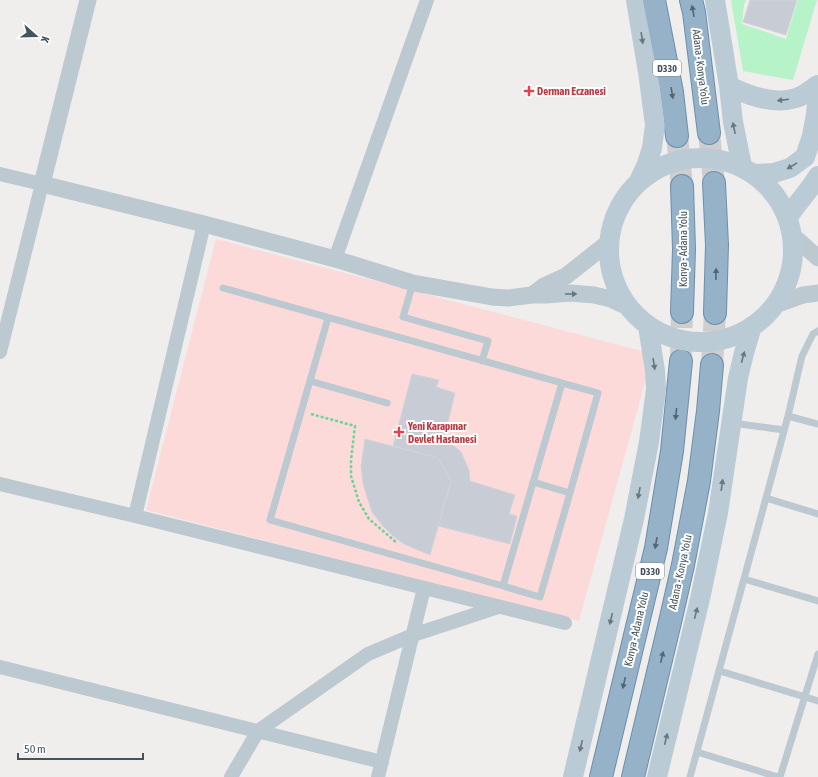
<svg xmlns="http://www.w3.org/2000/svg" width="818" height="777" font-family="'Asap Condensed',sans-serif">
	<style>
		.medical { fill: #fddada }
		.green { fill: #b6f3c8 }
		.building { fill: #c8ccd4; stroke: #d0d4da }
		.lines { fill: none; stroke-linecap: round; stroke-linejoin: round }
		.trunk-tunnel { stroke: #ceced0; stroke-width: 22; stroke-dasharray: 22 11; stroke-linecap: butt }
		.trunk-casing { stroke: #6b90ad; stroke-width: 24 }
		.path { stroke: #6bd497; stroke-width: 2.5; stroke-dasharray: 3 2; stroke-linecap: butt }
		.service { stroke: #bcc9d1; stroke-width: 7 }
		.minor { stroke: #bcc9d1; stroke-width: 14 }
		.tertiary { stroke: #bcc9d1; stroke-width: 17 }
		.secondary { stroke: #bbcbd6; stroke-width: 20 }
		.trunk { stroke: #95b2c8; stroke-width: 22 }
		.oneway { fill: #546672 }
		.oneway2 { fill: #687781 }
		.oneway3 { fill: #68767f }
		.health-dot { fill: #e0444e; stroke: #fff; stroke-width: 1.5 }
		.labels { text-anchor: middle; stroke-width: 4; stroke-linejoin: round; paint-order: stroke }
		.shield { fill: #fff; stroke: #7c878d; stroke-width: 1 }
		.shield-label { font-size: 10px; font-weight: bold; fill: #44535c }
		.street-label { font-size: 11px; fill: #44535c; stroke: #fff }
		.health-label { font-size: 11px; font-weight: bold; fill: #be3a42; stroke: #fff; text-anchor: start }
	</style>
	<rect width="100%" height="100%" fill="#f0eded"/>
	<path class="medical" d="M216,239l437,115 -74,267 -433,-111z"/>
	<path class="green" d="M731,0h15l-2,5 -2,19 44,15 12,-39h19l-24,80 -50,-9z"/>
	<path class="building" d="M750,0h47l-11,35 -43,-13z
		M412,374l27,6 -3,7 19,6 -12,49 10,3 8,7 8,18 1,11 45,14 -6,19 8,2 -7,28 -72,-18 13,-45 -13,-23 -45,-12z
		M365,439l73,19 13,23 -21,74 -26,-11 -11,-8 -11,-11 -10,-13 -5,-15 -4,-14 -2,-17z"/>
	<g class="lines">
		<path class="trunk-tunnel" d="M709,133l5,50
			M677,136l5,50
			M681,361l1,-49
			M712,365l3,-52"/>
		<defs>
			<path id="trunk" d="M654,0l18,92 5,44
				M691,0l3,12 15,121
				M714,183l3,62 -2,68
				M682,186l2,63 -2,63
				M601,777l55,-229 16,-97 9,-90
				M633,777l37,-155 13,-57 16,-84 9,-70 4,-46"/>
		</defs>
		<use href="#trunk" class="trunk-casing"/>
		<path class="path" d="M311,414l44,12 -4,34v16l8,26 10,17 28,24"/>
		<path class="service" d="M413,283l-10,34 85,24 -6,20
			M223,288l375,105 -28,100 -37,-11
			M328,318l-58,202 233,66 59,-203
			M310,381l77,22
			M788,416l30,8
			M732,423l52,7
			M766,498l52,16
			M744,579l74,22
			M503,586l37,11 30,-104
			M720,671l98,30
			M697,752l81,25
			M690,777l76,-279 22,-82 14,-60 11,-22 5,-3
			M780,777l38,-123"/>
		<path class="minor" d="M0,174l42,10 -42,168
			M335,259l92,-259
			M0,484l135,32 430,107
			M135,516l69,-292
			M0,667l382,95
			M231,777l27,-46 110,-77 45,-19 85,-28
			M378,777l46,-189"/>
		<path class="tertiary" d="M88,0l-46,184 162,40 131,35 78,24 79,14 16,1 24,-3h14l25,-2 23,2 17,4 17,8
			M792,235l26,23
			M532,295l12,-9 22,-10 43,-34
			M775,305l28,-10 15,-2"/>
		<path class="secondary" d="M636,0l12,72 7,53 -3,23 -5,16 -8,17
			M715,0l14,86 4,36 9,44
			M729,86c20,10 45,19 67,12 8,-2 15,-9 22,-13
			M609 250a92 92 0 1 1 184 0a92 92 0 1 1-184 0Z
			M754,174l20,-1 16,-5 15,-11 7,-21 4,-22 2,-21
			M788,217c9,-14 22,-27 30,-41
			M573,777l61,-258 15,-77 7,-53 -1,-18 -7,-45
			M657,777l43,-178 18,-86 20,-135 6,-25 8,-27"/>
		<use href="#trunk" class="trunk"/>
	</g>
	<defs><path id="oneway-solid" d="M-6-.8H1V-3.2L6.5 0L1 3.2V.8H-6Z"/></defs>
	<g class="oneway">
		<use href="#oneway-solid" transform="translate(693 11) rotate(-100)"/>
		<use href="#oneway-solid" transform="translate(672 93) rotate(81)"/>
		<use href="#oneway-solid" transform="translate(716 274) rotate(-89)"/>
		<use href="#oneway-solid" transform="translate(676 414) rotate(96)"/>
		<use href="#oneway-solid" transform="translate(656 543) rotate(100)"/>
		<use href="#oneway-solid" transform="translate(662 657) rotate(-77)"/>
		<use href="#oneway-solid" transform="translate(624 683) rotate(103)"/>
	</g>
	<g class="oneway2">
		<use href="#oneway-solid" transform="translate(642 38) rotate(81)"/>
		<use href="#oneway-solid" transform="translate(783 100) rotate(173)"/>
		<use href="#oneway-solid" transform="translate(734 128) rotate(-102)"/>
		<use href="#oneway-solid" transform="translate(792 166) rotate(149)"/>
		<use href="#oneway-solid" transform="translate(743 357) rotate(-75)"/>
		<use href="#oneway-solid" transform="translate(654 364) rotate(81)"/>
		<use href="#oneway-solid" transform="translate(722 485) rotate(-82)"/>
		<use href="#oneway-solid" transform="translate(639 493) rotate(101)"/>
		<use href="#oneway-solid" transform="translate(696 613) rotate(-76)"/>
		<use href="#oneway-solid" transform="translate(611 619) rotate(103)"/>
		<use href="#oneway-solid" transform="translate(666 739) rotate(-76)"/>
		<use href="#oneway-solid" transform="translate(581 746) rotate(103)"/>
	</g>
	<use class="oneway3" href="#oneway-solid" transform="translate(571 294)"/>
	<g class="health-dot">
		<path d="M527 85h4v4h4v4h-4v4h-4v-4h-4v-4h4z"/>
		<path d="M397 426h4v4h4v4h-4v4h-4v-4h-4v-4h4z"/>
	</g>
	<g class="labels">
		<g class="shield">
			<rect x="653" y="60" width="28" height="16" rx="3"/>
			<rect x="636" y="563" width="28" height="16" rx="3"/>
		</g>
		<g class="shield-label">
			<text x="667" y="72">D330</text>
			<text x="650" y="575">D330</text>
		</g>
		<g class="street-label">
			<text transform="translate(701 67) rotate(83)" y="4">Adana - Konya Yolu</text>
			<text transform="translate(683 249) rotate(-90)" y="4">Konya - Adana Yolu</text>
			<text transform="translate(680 572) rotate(-78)" y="4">Adana - Konya Yolu</text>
			<text transform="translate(636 629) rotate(-77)" y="4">Konya - Adana Yolu</text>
		</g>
		<g class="health-label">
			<text x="537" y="95">Derman Eczanesi</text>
			<text x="408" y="430">Yeni Karapınar<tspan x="408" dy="13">Devlet Hastanesi</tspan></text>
		</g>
	</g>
	<g transform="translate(36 36) rotate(110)" stroke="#ffffff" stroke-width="3" paint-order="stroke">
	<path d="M0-3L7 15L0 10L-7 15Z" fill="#44535c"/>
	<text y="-6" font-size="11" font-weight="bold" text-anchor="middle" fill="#44535c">K</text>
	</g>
	<path d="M18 753v6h125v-6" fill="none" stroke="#44535c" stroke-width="2"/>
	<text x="24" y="753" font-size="12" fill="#44535c" stroke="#ffffff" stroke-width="3" paint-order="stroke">50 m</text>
</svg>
